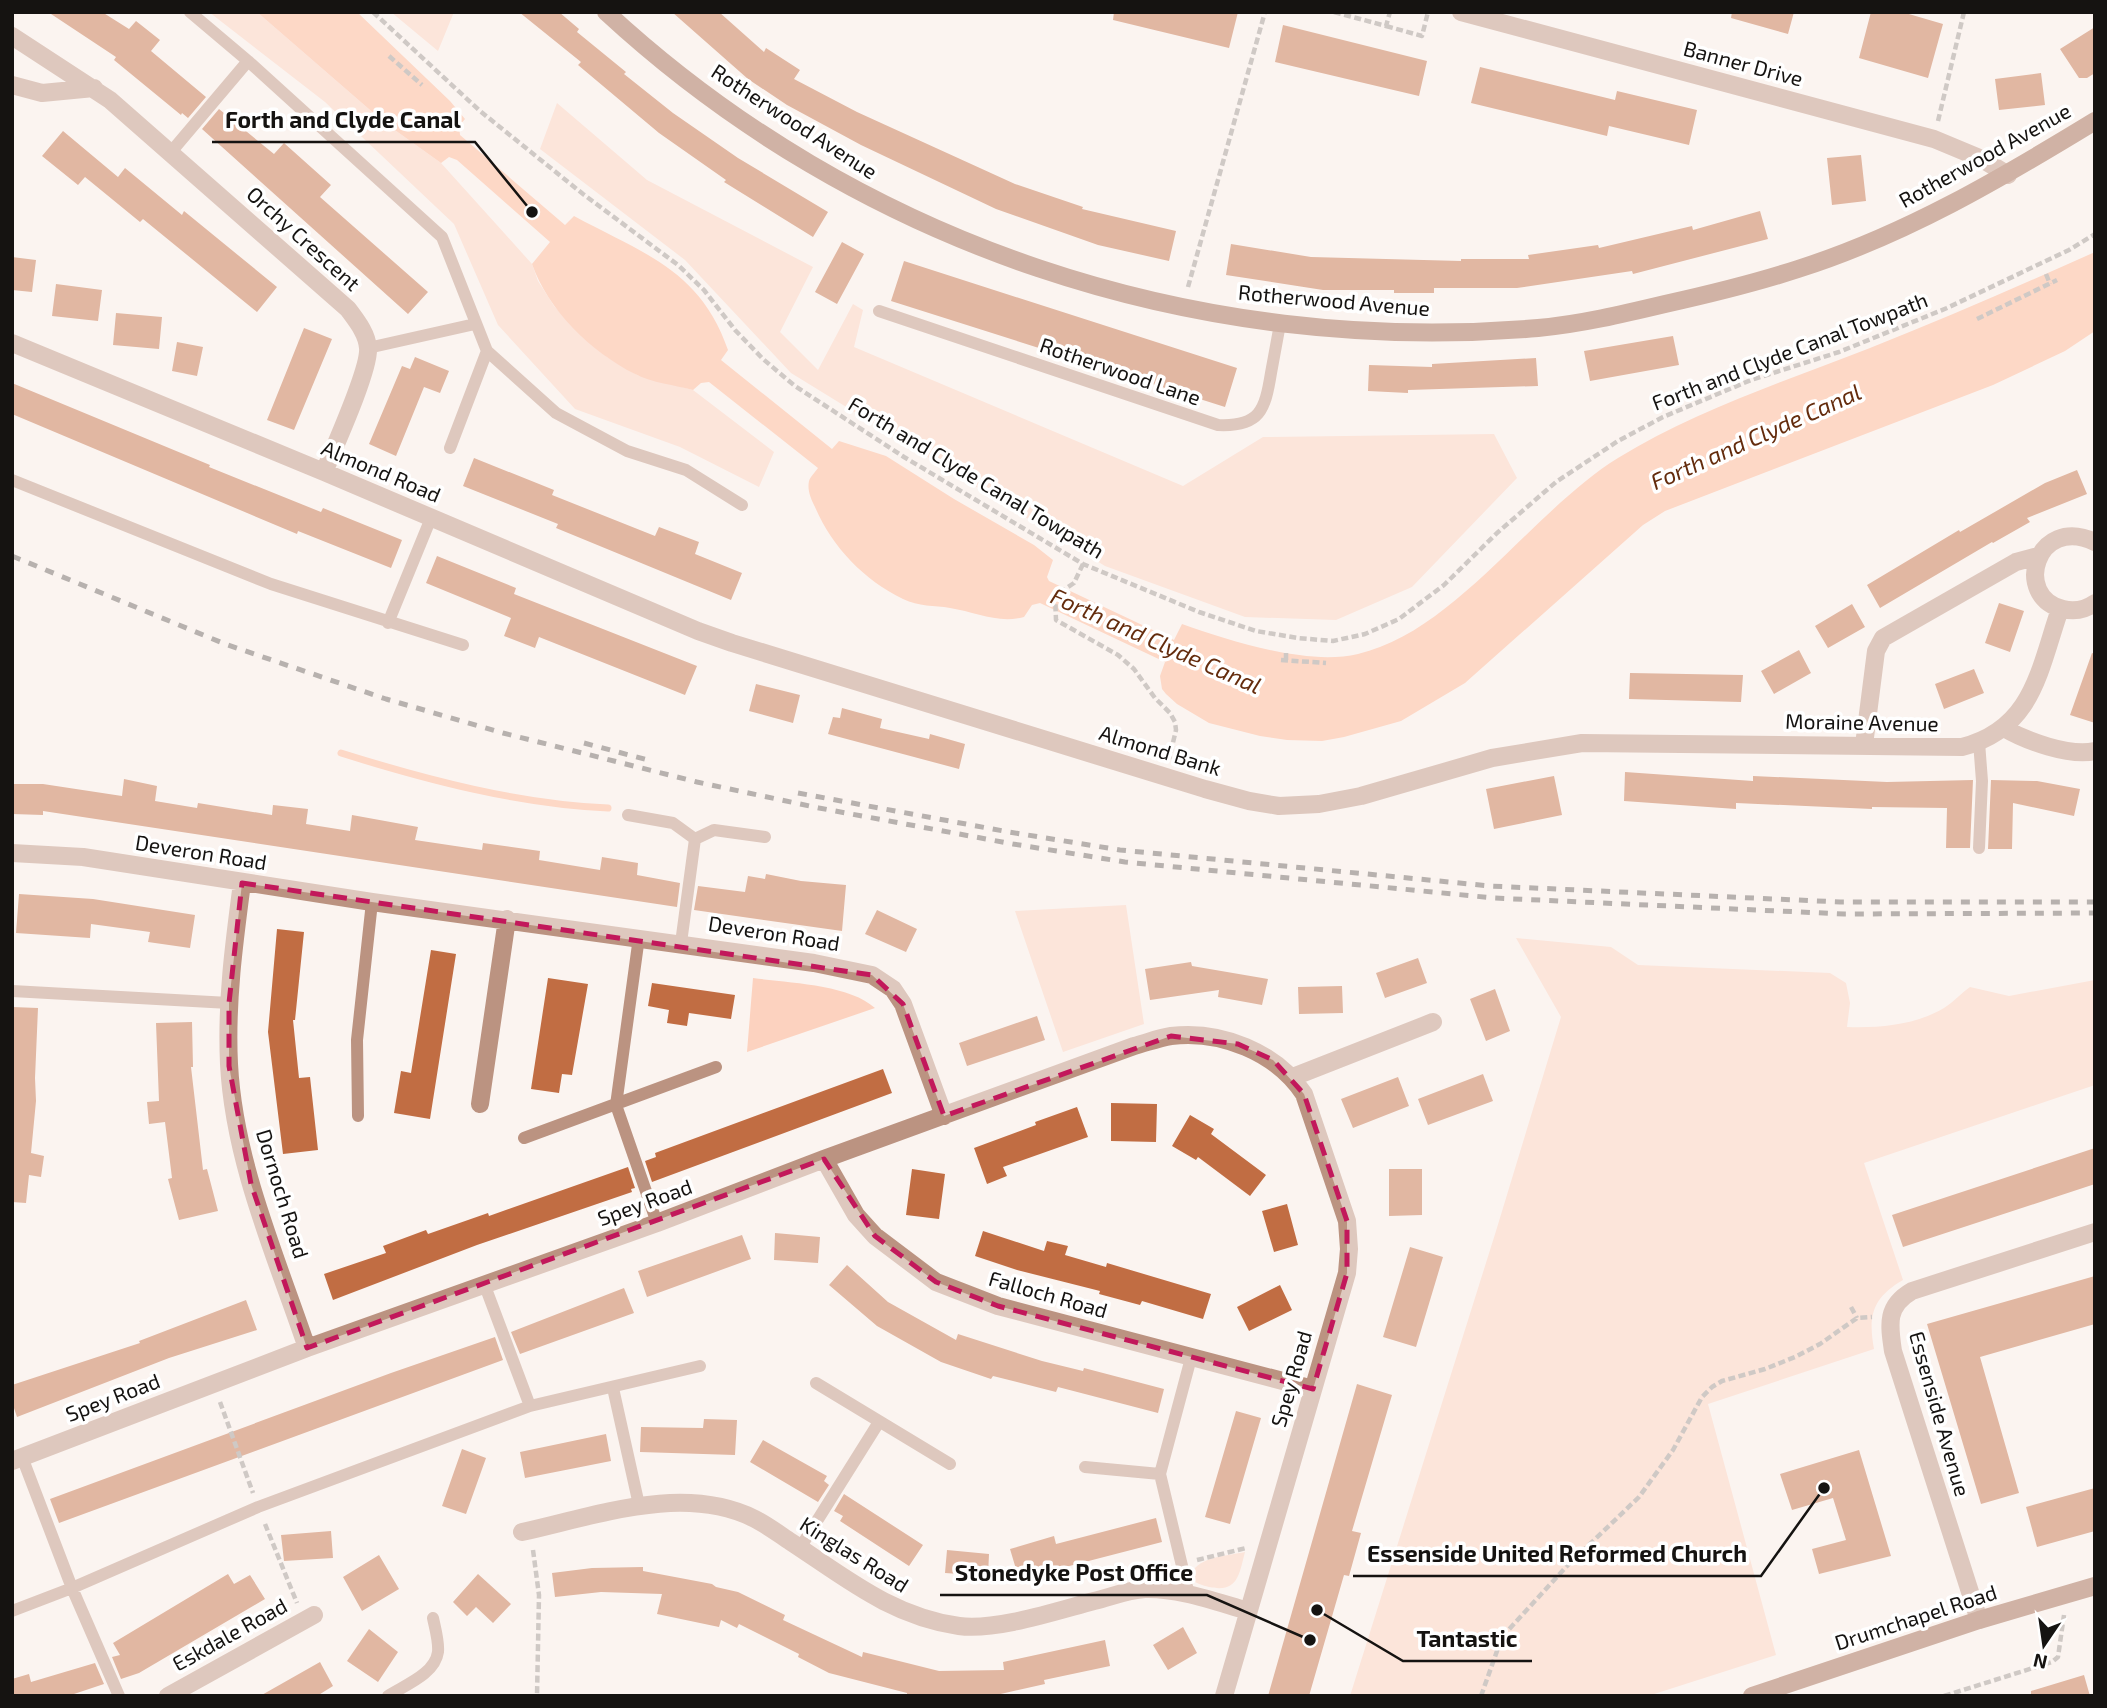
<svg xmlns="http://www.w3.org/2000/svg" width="2107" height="1708" font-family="'Exo 2',sans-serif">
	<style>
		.green { fill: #fcd2bf }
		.water { fill: #feb593 }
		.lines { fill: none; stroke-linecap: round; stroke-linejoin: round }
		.stream { stroke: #feb593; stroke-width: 7 }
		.building { fill: #c16d43 }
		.path { stroke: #999491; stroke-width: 4.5; stroke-dasharray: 7 3.5; stroke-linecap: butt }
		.lane { stroke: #bb9381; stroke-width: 12 }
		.street { stroke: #bb9381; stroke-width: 18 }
		.secondary { stroke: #9b6349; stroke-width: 18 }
		.rail { stroke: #65615e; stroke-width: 5; stroke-dasharray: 9 9; stroke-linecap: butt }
		.marked { fill: none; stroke: #c2185b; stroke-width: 5; stroke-dasharray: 14 9; stroke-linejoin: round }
		.labels { text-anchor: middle; stroke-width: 7; stroke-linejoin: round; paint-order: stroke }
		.street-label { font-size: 21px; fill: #151311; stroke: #fff }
		.water-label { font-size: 23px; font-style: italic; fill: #642c0d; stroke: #fff }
		.leader { fill: none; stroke: #151311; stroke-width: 2.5 }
		.callout-dot { fill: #151311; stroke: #fff; stroke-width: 2.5 }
		.callout-label { font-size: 23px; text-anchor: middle; font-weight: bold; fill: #151311; stroke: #fff; stroke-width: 7; stroke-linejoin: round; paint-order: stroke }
	</style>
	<rect width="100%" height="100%" fill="#fbf4f0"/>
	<path class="green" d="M209,12h48l128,111 56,40 91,101 6,17 16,25 26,27 27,24 30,18 56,15 81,62 -15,35 -79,-40 -105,-38 -77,-84 -44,-101 -129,-122z
		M391,12h63l-16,39z
		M557,103l90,77 166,87 -33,65 38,38 35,-66 10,6 -9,37 329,139 80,-49 231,-3 23,44 -105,109 -76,33 -91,-3 -140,-51 -314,-193 -106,-113 -145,-111z
		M1126,905l18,119 -81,28 -48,-141z
		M1516,938l95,9 27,18 192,8 16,10 4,20 -3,24c34,1 68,-2 97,-19 10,-6 17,-15 26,-21l39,9 86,-16v105l-231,78 39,117c-31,18 -35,36 -29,69l-166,55 68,251 -128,41h-298l146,-465 65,-214z
		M753,978c36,5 96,6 122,30l-128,44z
		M1245,1552c-6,23 -7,41 -36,35 -7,-2 -11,-3 -17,-7 -3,-23 36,-24 53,-28z"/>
	<path class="water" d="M257,12h100l93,89 15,18 -6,7 1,9 105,90 9,-9c68,37 126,53 154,134l-7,10 111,89 7,-8 47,15 68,43 80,46 19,15 -6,17 2,4 125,59 8,-16c49,17 124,42 176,30 97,-22 174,-143 260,-196 78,-48 168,-77 252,-110 76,-30 151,-63 225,-96v79l-30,20 -72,34 -328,126 -22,14 -178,158 -64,38 -57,16 -22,4 -35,-1 -27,-4 -51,-13 -32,-19 -11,-10 -4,-5 -2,-13 5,-14 -125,-59 -8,2 -8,12c-26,7 -48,-5 -74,-9 -16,-3 -31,-1 -47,-9 -39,-19 -71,-52 -88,-92 -4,-8 -8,-17 -6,-26 1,-4 7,-10 9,-13l-109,-86 -8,1 -8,7c-18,-5 -41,-7 -58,-16 -44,-22 -87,-64 -103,-110l18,-22 -93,-82 -8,-3 -8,6 -56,-40z"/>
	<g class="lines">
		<path class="stream" d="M341,753c86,27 177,51 267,55"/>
	</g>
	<path class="building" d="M48,12h54l27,17 7,-8 24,19 -9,11 55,46 -18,21 -6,-5 -1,2 -67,-55 2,-3z
		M519,12h40l20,17 -2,3 49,40 -2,2 49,39 65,45 90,54 -15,25 -89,-55 2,-2 -67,-47 -81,-68 3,-3z
		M672,12h47l45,40 2,-4 34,22 -6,9 63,33 158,72 68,23 -1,2 94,22 -7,30 -71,-16 -102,-36 -135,-64 -74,-40 -39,-26z
		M1114,12h124l-9,36 -116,-28z
		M1732,12h62l-6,22 -57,-16z
		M1871,12h31l41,12 -15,54 -69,-20z
		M1283,25l144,36 -8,35 -144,-34z
		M2095,27v46l-8,5h-8l-19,-29z
		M1480,67l135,33 2,-9 80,19 -8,35 -80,-19 -2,10 -136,-33z
		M2041,73l4,32 -46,5 -4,-31z
		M219,109l55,45 10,-11 47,42 -11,12 108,95 -20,22 -206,-185z
		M63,131l55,46 7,-9 57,47 2,-4 93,76 -20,25 -114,-93 -3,3 -55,-45 -7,8 -36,-29z
		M1861,155l5,46 -34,4 -5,-47z
		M1760,211l8,28 -135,35 -1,-3 -115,17h-83v5h-40v-3h-71l-97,-15 5,-31 80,13 150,4v-2h68l-1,-4 70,-10 1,3 93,-22 1,4z
		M842,242l22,12 -27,50 -22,-12z
		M12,257l24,3 -4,32 -20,-2z
		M904,261l333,107 -12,39 -334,-106z
		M56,284l46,6 -4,31 -46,-5z
		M116,313l46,4 -3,32 -46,-4z
		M304,328l28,11 -38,91 -27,-10z
		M1673,336l6,29 -89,16 -6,-30z
		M177,342l26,5 -6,29 -25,-5z
		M415,357l34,14 -9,22 -16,-6 -28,69 -27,-12 33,-78 8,3z
		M1536,358l2,28 -130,4v3l-40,-2 1,-26 63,2v-3z
		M12,383l198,82 -1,2 112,45 2,-4 79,32 -11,28 -93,-37 -1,3 -285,-120z
		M474,458l80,32 -2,5 103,41 4,-9 40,15 -4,12 47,19 -11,27 -175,-72 2,-4 -95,-38z
		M2077,470l10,24 -60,24 3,4 -37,21 -1,-1 -112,66 -13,-23 92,-55 1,2 85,-49z
		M437,556l79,32 -2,6 183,72 -12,29 -146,-58 -4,11 -31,-12 7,-18 -85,-35z
		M1999,603l25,8 -14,41 -25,-9z
		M1852,604l13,23 -37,21 -13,-22z
		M1799,650l12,23 -37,21 -13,-23z
		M2092,653l3,1v69l-25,-8z
		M1974,669l10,24 -40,16 -9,-25z
		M1630,673l113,2 -2,27 -112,-3z
		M756,684l44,11 -7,28 -44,-12z
		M842,708l40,11 -2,9 49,11 1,-5 35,10 -6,25 -131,-35 5,-17 7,1z
		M1625,772l128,9v-5l134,6 86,-2 -3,68h-24l1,-40 -75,-1v2l-136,-6v6l-112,-8z
		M1554,776l8,39 -68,14 -8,-40z
		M124,779l33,7 -2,15 42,7 1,-5 74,12 1,-10 35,4 -2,15 44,7 2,-16 66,12 -3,13 67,10 1,-7 57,8 -1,9 61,10 2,-13 36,6 -1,12 43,8 -3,24 -634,-96v4l-31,-1v-30h31l79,12z
		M1991,780l46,1 43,8 -6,27 -61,-13 -1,46h-24z
		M766,874l35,7 45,4 -4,46 -148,-21 4,-24 47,6 3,-16 17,3z
		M19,894l74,5 102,16 -5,33 -42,-6 2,-10 -59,-8 -1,14 -74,-5z
		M877,910l40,19 -11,23 -41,-18z
		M277,929l27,3 -9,88h-2l6,58 11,-1 8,73 -35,4 -15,-122z
		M431,950l25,4 -26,165 -36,-6 7,-42 10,2z
		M1418,958l9,25 -42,15 -9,-25z
		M1191,962l1,4 76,13 -6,26 -44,-8 1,-7 -69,10 -5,-31z
		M548,978l40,6 -16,91 -10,-1 -3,19 -28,-4z
		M652,983l83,12 -4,24 -42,-6 -2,13 -20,-3 2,-13 -21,-4z
		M1342,986l1,27 -44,1 -1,-27z
		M1495,989l15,42 -24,10 -16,-42z
		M12,1007l26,1 -3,70 1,23 -5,52 13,3 -3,21 -12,-2 -3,28 -14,-1z
		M1037,1016l8,24 -78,26 -8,-23z
		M192,1022l1,45h-2l12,103 4,-1 11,42 -39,9 -11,-41 4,-1 -7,-56 -16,2 -2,-22 12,-1 -3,-78z
		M883,1069l9,24 -240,89 -7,-21 11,-4 -1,-4z
		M1483,1074l10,27 -65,24 -10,-26z
		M1398,1077l11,29 -56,22 -12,-29z
		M1111,1103l46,1 -1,38 -45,-1z
		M1077,1107l11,30 -85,30 4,9 -20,8 -13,-36 62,-23 -1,-3z
		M1190,1115l24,14 -3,5 55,41 -16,21 -52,-39 -2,3 -24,-14z
		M2095,1148v36l-192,63 -11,-32z
		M628,1167l7,21 -4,1 1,3 -155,53 -144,55 -9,-26 62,-21 -3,-7 43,-16 2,4 60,-21 1,3z
		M912,1169l33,5 -6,45 -33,-4z
		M1389,1169h33v46l-33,1z
		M1287,1204l11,41 -24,7 -12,-41z
		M983,1231l61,20 3,-10 21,5 -3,9 41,12 1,-4 104,31 -8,25 -61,-18 -2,4 -41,-11 1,-3 -83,-21 -42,-14z
		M775,1233l45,4 -2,26 -44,-3z
		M742,1235l9,24 -104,38 -9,-26z
		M1410,1247l33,10 -27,90 -33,-10z
		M847,1265l41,37 68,38 2,-6 84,27 41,10 1,-3 80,21 -6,24 -100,-26 -2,5 -63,-16 -2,3 -50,-17 -64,-36 -48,-41z
		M2095,1276v48l-115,33 39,136 -38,11 -54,-180z
		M1280,1285l12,25 -43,21 -12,-24z
		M624,1288l10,25 -114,41 -9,-22z
		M246,1300l11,30 -88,28 -152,59 -5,-15v-17l128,-42 -1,-2z
		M495,1337l8,23 -444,163 -9,-24 341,-126z
		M1357,1384l35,11 -40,136 9,2 -12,43 -5,-1 -35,121h-41z
		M1236,1411l25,7 -31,106 -25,-7z
		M704,1419l33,1 -2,35 -95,-3 1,-25 62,1z
		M606,1434l5,27 -86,17 -5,-26z
		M763,1440l64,36 -3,5 5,4 -11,17 -68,-40z
		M462,1449l24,9 -20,56 -24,-8z
		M1859,1450l32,106 -72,18 -7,-25 34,-9 -13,-42 -41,12 -12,-36z
		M2095,1488v43l-58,16 -11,-40z
		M844,1494l79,51 -14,21 -69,-45 3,-5 -9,-5z
		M1156,1518l6,24 -143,37 -9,-30 44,-13 2,8z
		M331,1531l2,27 -49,3 -3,-26z
		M947,1550l42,4 -1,22 -43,-3z
		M379,1555l20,34 -37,22 -19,-34z
		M643,1567v4l69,13 4,3 22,5 47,23 -2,5 79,37 1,-5 76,19 65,-1 -1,-8 102,-22 5,26 -66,14 1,4 -53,12h-85v-3l-78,-20 -31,-16 1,-3 -60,-30 -2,4 -16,-8 -2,7 -62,-13 5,-20 -61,-2 -46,5 -3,-24 40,-5z
		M228,1574l6,10 16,-9 15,24 -126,74 -18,6 -9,-22 8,-2 -7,-12z
		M478,1574l33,30 -18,19 -17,-16 -9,9 -14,-14z
		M1183,1627l14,26 -29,17 -15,-25z
		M369,1629l29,23 -20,30 -31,-21z
		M320,1662l13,24 -16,10h-57z
		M95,1663l9,21 -36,12h-56v-17l17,-5 2,8z
		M2084,1675l6,21h-59v-5z"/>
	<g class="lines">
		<path class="path" d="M373,12l107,99 103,83 95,71 26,25 31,40 28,29 32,27 109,71 179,107 116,48 57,19 42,7 35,3 32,-7 34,-15 45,-34 53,-52 59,-51 62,-41 45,-24 88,-37 88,-28 108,-44 122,-58 26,-16
			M1334,12l52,14 4,-14
			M1386,26l36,10 6,-24
			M389,56l33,29
			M1938,121l26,-109
			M2046,274l4,10
			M1188,287l77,-275
			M1977,319l80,-39
			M1083,564l-9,19 -19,13 1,24 62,35 16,14 21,29 15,15 5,9 1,8 -7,29
			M1281,660l45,3
			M1286,660v-8
			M1851,1307l6,11
			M220,1402l33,91
			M265,1524l32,79
			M533,1550l6,45 -2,101
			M1197,1560l49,-12
			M1481,1696l21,-59 65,-71 72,-69 34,-47 29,-53 10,-10 10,-6 43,-12 30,-12 25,-13 37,-26 15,-1
			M1944,1696l108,-34 6,-5 6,-42"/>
		<path class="lane" d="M190,12l58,49 194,176 45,114 69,62 71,38 59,19 56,35
			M171,152l77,-91
			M879,311l339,114c42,2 47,-15 53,-52 3,-16 6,-33 9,-49
			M368,348l107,-24
			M450,448l37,-97
			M12,480l259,104 192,61
			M388,623l43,-105
			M628,815l45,8 22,16
			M695,839l19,-9 51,7
			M1979,848l3,-67 -3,-39
			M639,937l-23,168 41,118
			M681,943l14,-104
			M12,991l217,12
			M358,1116l-1,-76 15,-138
			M524,1138l192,-71
			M485,1286l45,120
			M816,1383l134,81
			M613,1388l26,117
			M22,1457l50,131 47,108
			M1085,1467l75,7
			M800,1548l79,-126
			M1189,1595l-29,-121 31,-116
			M12,1611l60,-23 186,-81 272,-101 170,-40
			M388,1696c17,-11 47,-22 50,-44 1,-11 -3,-24 -5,-34"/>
		<path class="street" d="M1461,12l473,127 48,20 26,16
			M12,36l98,64 238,209c8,11 19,24 20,39 2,21 -34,100 -44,124
			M12,85l30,8 52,-5
			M12,343l312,129 374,159 34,12 473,146 44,12 30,5 40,-2 42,-8 131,-38 90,-15 380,4c71,-18 77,-77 98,-138
			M2095,542c-59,-28 -83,55 -32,67 12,3 22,1 32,-6
			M2004,728c22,13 66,29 91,23
			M1864,745l12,-94 7,-13 133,-76 22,-6
			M12,853l71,4 289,45 442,61 58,12 21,14 10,15 41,112
			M242,883c-8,60 -16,120 -13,181 5,98 47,192 78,284
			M1293,1077l140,-55
			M480,1104l27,-185
			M824,1159l32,56 19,21 61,46 62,24 315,83
			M12,1461l295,-113 350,-125 167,-64 310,-113c12,-3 24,-8 37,-10 50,-6 105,16 133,58l43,127 2,28 -2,24 -123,423
			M522,1532c73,-16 162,-49 233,-13 12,6 24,15 36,23 55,36 100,74 168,84 37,5 97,-15 135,-25 17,-4 33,-11 51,-12 34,-1 71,13 103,22
			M1979,1620l-86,-269c-4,-27 -7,-45 19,-60l183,-59
			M168,1696l146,-81"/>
		<path class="secondary" d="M606,12c252,233 591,345 932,316 43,-4 85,-14 127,-24 45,-10 90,-21 133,-35 107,-34 202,-90 297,-148
			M1752,1696l227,-76 116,-34"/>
		<path class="rail" d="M12,556l213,88 161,55 117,34 194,49 122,26 194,36 112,18 369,36 350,16 251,-1
			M584,743l64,17
			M798,793l211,39 111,18 370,36 350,16h255"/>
	</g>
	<path d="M0 0H2107V1708H0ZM242,883l630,92 31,29 41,112 227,-80 67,8 35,16 31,34 43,127v52l-34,116 -315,-83 -62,-24 -61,-46 -51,-77 -517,189 -56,-164 -22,-118v-63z" fill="#fbf4f0" fill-opacity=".55" fill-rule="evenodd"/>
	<path class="marked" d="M242,883l630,92 31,29 41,112 227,-80 67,8 35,16 31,34 43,127v52l-34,116 -315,-83 -62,-24 -61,-46 -51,-77 -517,189 -56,-164 -22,-118v-63z"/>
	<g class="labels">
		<g class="street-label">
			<text transform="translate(1743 64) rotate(15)" y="7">Banner Drive</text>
			<text transform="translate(794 122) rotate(33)" y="7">Rotherwood Avenue</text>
			<text transform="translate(1985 156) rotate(-29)" y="7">Rotherwood Avenue</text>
			<text transform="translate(303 239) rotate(42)" y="7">Orchy Crescent</text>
			<text transform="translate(1334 301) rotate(5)" y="7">Rotherwood Avenue</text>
			<text transform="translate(1790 352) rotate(-21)" y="7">Forth and Clyde Canal Towpath</text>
			<text transform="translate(1120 372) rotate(19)" y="7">Rotherwood Lane</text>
			<text transform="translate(381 472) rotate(23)" y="7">Almond Road</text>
			<text transform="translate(976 478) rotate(31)" y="7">Forth and Clyde Canal Towpath</text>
			<text transform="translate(1862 723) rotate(1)" y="7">Moraine Avenue</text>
			<text transform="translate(1160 751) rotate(17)" y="7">Almond Bank</text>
			<text transform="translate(201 853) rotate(9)" y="7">Deveron Road</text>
			<text transform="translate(774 934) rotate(9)" y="7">Deveron Road</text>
			<text transform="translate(282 1194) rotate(73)" y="7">Dornoch Road</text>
			<text transform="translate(645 1203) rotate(-20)" y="7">Spey Road</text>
			<text transform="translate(1048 1295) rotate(16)" y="7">Falloch Road</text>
			<text transform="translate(1292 1379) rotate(-74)" y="7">Spey Road</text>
			<text transform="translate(113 1398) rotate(-21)" y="7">Spey Road</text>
			<text transform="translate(1939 1414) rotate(74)" y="7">Essenside Avenue</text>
			<text transform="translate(854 1555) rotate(32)" y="7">Kinglas Road</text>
			<text transform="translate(1916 1618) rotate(-18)" y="7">Drumchapel Road</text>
			<text transform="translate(230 1635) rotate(-29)" y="7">Eskdale Road</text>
		</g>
		<g class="water-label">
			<text transform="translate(1756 437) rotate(-24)" y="8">Forth and Clyde Canal</text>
			<text transform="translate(1156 641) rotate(24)" y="8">Forth and Clyde Canal</text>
		</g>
	</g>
	<path class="leader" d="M532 212L475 142H212M1824 1488L1761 1576H1353M1310 1640L1207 1595H940M1317 1610L1403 1661H1532"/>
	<g class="callout-dot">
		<circle cx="532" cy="212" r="7"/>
		<circle cx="1824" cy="1488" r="7"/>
		<circle cx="1310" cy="1640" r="7"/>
		<circle cx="1317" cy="1610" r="7"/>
	</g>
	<g class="callout-label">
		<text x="343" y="128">Forth and Clyde Canal</text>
		<text x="1557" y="1562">Essenside United Reformed Church</text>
		<text x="1074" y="1581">Stonedyke Post Office</text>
		<text x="1467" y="1647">Tantastic</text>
	</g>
	<rect width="2107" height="1708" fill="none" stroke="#151311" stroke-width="28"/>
	<g transform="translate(2044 1645) rotate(193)" stroke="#ffffff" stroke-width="5" paint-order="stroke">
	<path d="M0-5L12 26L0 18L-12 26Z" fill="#151311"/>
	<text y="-10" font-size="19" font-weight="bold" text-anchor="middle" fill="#151311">N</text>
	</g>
</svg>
